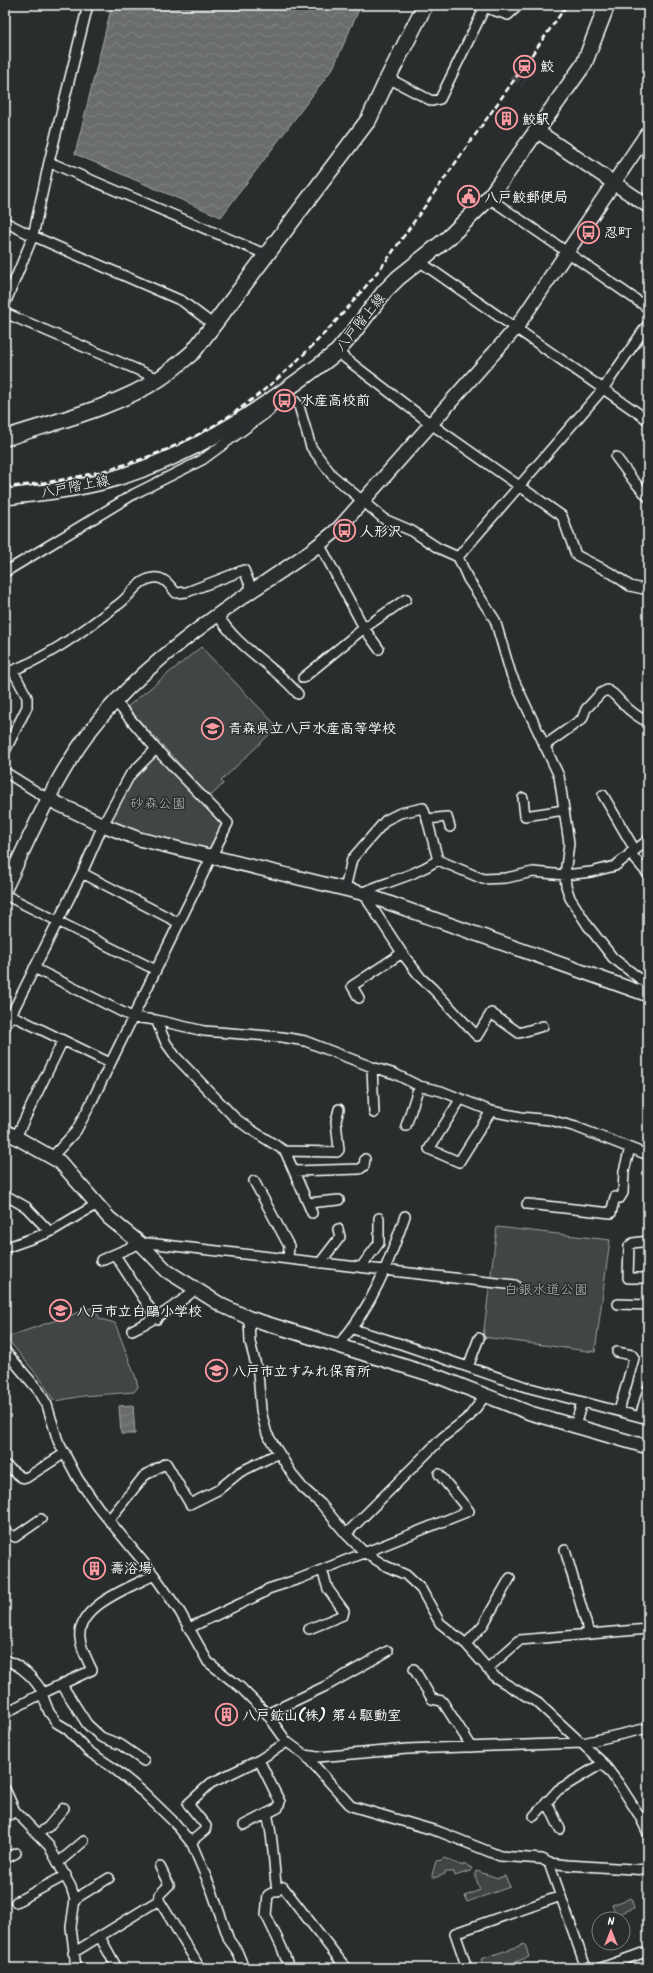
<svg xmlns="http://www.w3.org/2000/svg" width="653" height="1973" font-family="Kalam,'Klee One',sans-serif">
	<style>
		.green { fill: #414445; stroke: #a0a2a2 }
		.water { fill: url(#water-waves); stroke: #a6a7a7 }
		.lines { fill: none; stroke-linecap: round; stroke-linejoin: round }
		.street-tunnel { stroke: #3f4243; stroke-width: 9; stroke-dasharray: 9 4.5; stroke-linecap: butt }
		.street-casing { stroke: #fff; stroke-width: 12 }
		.secondary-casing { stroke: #fff; stroke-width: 16 }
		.primary-casing { stroke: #fff; stroke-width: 18 }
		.street { stroke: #2a2d2e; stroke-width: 9 }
		.secondary { stroke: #2a2d2e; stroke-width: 13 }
		.primary { stroke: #2a2d2e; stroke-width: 15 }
		.rail { stroke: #fff; stroke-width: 2.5; stroke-dasharray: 6 3; stroke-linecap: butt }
		.labels { text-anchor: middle; stroke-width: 3; stroke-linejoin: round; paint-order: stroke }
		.poi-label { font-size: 14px; font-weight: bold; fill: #fff; stroke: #2a2d2e; text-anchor: start }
		.street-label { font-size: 14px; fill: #fff; stroke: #2a2d2e }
		.park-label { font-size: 14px; fill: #b3b4b5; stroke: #2a2d2e }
	</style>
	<defs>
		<pattern id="water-waves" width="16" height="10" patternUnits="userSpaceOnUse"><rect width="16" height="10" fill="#6a6c6d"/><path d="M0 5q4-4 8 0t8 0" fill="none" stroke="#808283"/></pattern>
	</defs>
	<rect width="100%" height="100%" fill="#2a2d2e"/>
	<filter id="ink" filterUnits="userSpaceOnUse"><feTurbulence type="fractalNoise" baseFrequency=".025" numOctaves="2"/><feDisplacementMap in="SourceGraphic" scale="8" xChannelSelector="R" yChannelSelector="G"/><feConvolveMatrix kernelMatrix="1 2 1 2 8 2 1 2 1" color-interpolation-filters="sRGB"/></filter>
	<g filter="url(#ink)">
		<path class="green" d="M201,647l74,77v5l-54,52 2,3 -13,13 -83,-90z
			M158,753l67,72 -13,25 -72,-15 -28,-12 -2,-2 22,-44z
			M497,1227l113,13 -15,112 -112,-15z
			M94,1307l6,12 15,4 21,55 2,9 -4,5 -51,4 -27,5 -4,-3 -10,-17 -33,-40 1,-5z
			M444,1858l19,8 1,-2 8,4 -2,3 -15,5 -1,-4h-9v2l-11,4 -2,-3 4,-14 5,-1z
			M476,1871l22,7 7,-2 5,11 -43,15 -2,-6 15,-6 -5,-15z
			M631,1898l3,10 -18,7 -4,-10z
			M525,1944l4,13 -31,11h-14l-3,-9z"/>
		<path class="water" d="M112,5h249l-28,63 -112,149 -146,-63z
			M133,1405l2,29h-14l-2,-28z"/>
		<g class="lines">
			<path class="street-tunnel" d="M512,75l12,8"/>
			<defs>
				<path id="street" d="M477,5l31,10 11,-10
					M388,78l44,23 8,-2 46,-94
					M49,162l218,93
					M489,198l159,110
					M5,222l28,14 149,65 32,24
					M419,261l229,159
					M5,304l28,-68 16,-74 39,-157
					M5,313l154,66
					M337,352l94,72 131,92 14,39 37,19 17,12 18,4
					M286,391l13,15 12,41 21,28 52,44 28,12 26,17 20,9 10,22 27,41 16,54 48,102 10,67 -4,32 1,11 4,12 18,28 25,32 35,27
					M616,457l17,23 15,17
					M320,545l44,83 15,21
					M458,557l145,-168 45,-65
					M5,572l129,-78 68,-34 67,-49 5,-10
					M218,615c19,33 56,50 80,79
					M5,673c42,-14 79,-43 114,-69 9,-6 15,-18 25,-23 16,-8 23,0 32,12l11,-1 57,-22 6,15
					M303,678l61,-50 42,-29
					M544,746l38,-27 4,-10 15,-16 6,-3c7,3 10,8 15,13 7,7 17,15 26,19
					M5,751l22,-44v-10l-14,-26
					M5,772l43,27
					M603,795l32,55
					M523,798l2,18 39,-6
					M427,819l11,41
					M630,853l18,21
					M82,873l97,50
					M345,889l7,-30 34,-39 14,-7 23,-5 4,11 20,-2 3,10
					M361,893c27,-12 51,-16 77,-33l45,19 23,-1 27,-6 32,3 26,-3 24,-6 33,-26
					M5,895l151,75 72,-147 -72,-74 -41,-48
					M369,896l-1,5 34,52 19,25 12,11 44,47 14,-23 28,20 24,-7
					M34,968l98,49 24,3 48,11 78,6 23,4 67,26 23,7 24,12 22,5 50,20 30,6 29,3 26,7 72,28
					M359,998l-7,-12 50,-33
					M5,1012l105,51
					M156,1020l10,23 10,14 59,61 15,11 35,22 27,62
					M5,1027l77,-154 21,-48 27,-50 26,-26
					M372,1067l2,46
					M460,1100l-31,49 30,13 32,-51
					M406,1126l13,-40
					M16,1137l47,-97
					M285,1151l52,1 2,-2 -3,-29 3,-12
					M52,1157l24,-26 13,-24 67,-137
					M294,1171l66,-2 4,-3 1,-7
					M254,1181l35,65 -1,13
					M5,1195l21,12 24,25
					M308,1203l31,-3
					M527,1204l84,9 4,-16 5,1 3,-5 1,-22 6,-23
					M648,1241l-15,2 -4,3 -1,32h20
					M5,1248l45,-16 47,-28
					M115,1255l42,64
					M101,1260l35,-15 12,-2 367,42
					M320,1263l20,-26 -2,-8
					M361,1267l18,-24v-25
					M618,1304l30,1
					M249,1318l1,24 8,31 3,37 3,13 3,11 27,43 9,11 18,16 25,30 19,19 21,13 20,9 15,14 19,34 26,21 30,34 42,25 65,60 16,21 20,31 9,18
					M353,1329l45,14 128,44 122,32
					M132,1330c24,-11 43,-23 64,-41
					M338,1345c34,-37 51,-83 67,-129
					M5,1351l34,40 8,14 11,36 20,38 20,28 56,68 26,37 28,50 32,25 27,27 20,28 18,13 46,51 89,26 60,24 42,3 7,4 18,2 81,5
					M617,1352l15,3 2,3 -15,53
					M468,1367l11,-29
					M640,1417l8,-28
					M575,1426l7,-24
					M5,1465l16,12 5,1 39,-25
					M109,1520l35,-44 22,-13 24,41 28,-14 22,-18 39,-19
					M5,1532l10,5 26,-18
					M346,1534l97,-97 26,-20 16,-21
					M565,1550l24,83
					M189,1628l74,-35 5,-4 31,-10 170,-68 -30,-37
					M309,1629l34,-14 1,-4 -16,-22 -6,-19
					M466,1644l17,-19 27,-47
					M5,1660c16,5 30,19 38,33l49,-23c-5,-11 -11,-21 -12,-32 -4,-32 51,-51 74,-63
					M414,1669l18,30 10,2 30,46
					M487,1669l33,-29 128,-11
					M62,1685l25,39 14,13 20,8 23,16
					M42,1694l7,18 8,11 10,6 21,22 24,16 31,25 32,31 17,21
					M5,1713l38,-20
					M267,1714l61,-29 60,-34
					M305,1755l13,2 89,-8 176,-6 65,-15
					M5,1789l10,22 34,35 22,41 4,12 -4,28 5,41
					M546,1804l4,4 10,21
					M267,1814c7,25 6,51 10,77
					M534,1816l24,-26 45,-27
					M5,1818l10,-7
					M244,1825l34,-17 2,-6 -21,-42
					M37,1834l11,-7 16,-19
					M5,1859l11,-6
					M59,1862l25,-21
					M549,1863l37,105
					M75,1899l34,-21
					M159,1900v-5l10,-10 -9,-18
					M16,1902l50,-27
					M100,1937l17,31
					M73,1953l86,-53 41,68
					M244,1968l-7,-17 -8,-11 -17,-49 -20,-47 1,-4 12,-10 1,-4 -18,-22 23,-21 48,-23 28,-18
					M289,1968l-7,-20 -16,-33 2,-20 15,-8 63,81
					M467,1968l-12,-35 106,-37
					M601,1968l47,-17"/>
				<path id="secondary" d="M537,131l111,75
					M48,799l55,26 36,14 222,54 287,102
					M5,889c31,-65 59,-135 110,-187 40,-43 90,-79 138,-112 30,-20 59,-38 86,-62l177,-200 132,-196
					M5,1131l55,31 49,56 32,26 26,27 56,35 26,12 190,59 91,36 118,34"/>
				<path id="primary" d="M5,438c49,-16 111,-31 154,-59 12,-8 23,-18 34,-27l176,-233 19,-41 37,-73
					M5,497c36,-4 73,-8 108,-18 79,-23 146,-68 211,-117l13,-10 15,-18 33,-43 13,-13 50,-40 41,-40 95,-134 23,-59"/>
			</defs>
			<use href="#street" class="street-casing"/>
			<use href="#secondary" class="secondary-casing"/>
			<use href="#primary" class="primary-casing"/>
			<use href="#street" class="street"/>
			<use href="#secondary" class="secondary"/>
			<use href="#primary" class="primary"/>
			<path class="rail" d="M5,487c76,-6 157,-27 221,-69 62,-41 118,-102 163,-161l178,-252"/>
		</g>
	</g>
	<defs>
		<symbol id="station-ring" viewBox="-11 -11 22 22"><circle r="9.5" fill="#2a2d2e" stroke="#ff9aa2" stroke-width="1.5"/><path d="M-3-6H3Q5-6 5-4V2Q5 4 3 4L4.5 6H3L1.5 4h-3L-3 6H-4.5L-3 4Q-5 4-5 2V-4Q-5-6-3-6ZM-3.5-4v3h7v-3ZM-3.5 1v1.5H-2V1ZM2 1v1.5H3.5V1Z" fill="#ff9aa2"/></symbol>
		<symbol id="building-ring" viewBox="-11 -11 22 22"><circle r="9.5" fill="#2a2d2e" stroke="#ff9aa2" stroke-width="1.5"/><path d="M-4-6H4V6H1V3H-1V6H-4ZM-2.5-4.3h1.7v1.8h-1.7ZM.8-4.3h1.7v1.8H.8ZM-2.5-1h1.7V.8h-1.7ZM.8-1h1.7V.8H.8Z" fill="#ff9aa2"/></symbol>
		<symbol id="civic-ring" viewBox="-11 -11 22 22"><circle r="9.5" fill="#2a2d2e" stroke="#ff9aa2" stroke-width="1.5"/><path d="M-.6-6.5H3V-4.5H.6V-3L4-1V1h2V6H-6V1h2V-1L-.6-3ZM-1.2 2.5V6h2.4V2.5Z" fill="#ff9aa2"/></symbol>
		<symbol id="bus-ring" viewBox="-11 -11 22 22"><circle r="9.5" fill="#2a2d2e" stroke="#ff9aa2" stroke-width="1.5"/><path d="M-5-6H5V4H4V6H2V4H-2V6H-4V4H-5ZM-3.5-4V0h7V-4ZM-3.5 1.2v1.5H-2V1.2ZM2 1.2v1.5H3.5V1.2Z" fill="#ff9aa2"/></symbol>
		<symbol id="school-ring" viewBox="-11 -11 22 22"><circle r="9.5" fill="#2a2d2e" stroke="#ff9aa2" stroke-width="1.5"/><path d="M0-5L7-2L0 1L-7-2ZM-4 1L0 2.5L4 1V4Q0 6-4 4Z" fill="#ff9aa2"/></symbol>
	</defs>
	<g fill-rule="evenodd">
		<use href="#station-ring" x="512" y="54" width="25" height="25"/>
		<use href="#building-ring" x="494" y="106" width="25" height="25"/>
		<use href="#civic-ring" x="456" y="184" width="25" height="25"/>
		<use href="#bus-ring" x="576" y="220" width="25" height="25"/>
		<use href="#bus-ring" x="272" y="388" width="25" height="25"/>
		<use href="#bus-ring" x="332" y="518" width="25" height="25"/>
		<use href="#school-ring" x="200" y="716" width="25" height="25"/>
		<use href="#school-ring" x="48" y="1298" width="25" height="25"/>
		<use href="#school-ring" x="204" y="1358" width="25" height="25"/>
		<use href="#building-ring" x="82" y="1556" width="25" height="25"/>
		<use href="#building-ring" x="214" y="1702" width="25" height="25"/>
	</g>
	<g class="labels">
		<g class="poi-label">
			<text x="540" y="71">鮫</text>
			<text x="522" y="124">鮫駅</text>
			<text x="484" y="202">八戸鮫郵便局</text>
			<text x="604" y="237">忍町</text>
			<text x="300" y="405">水産高校前</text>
			<text x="360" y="536">人形沢</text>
			<text x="228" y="733">青森県立八戸水産高等学校</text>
			<text x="76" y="1316">八戸市立白鷗小学校</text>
			<text x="232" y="1376">八戸市立すみれ保育所</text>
			<text x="110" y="1573">壽浴場</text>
			<text x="242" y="1720">八戸鉱山(株) 第４駆動室</text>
		</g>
		<g class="street-label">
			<text transform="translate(360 322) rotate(-51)" y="5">八戸階上線</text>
			<text transform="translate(75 486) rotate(-11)" y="5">八戸階上線</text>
		</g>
		<g class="park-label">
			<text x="158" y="808">砂森公園</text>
			<text x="546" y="1294">白銀水道公園</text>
		</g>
	</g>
	<rect width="653" height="1973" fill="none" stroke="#2a2d2e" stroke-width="20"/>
	<rect x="10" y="10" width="633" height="1953" fill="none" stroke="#fff" stroke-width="1.5" filter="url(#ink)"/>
	<g transform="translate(611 1931)"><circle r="19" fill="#2a2d2e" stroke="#7f8182"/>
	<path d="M0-3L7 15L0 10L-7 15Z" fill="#ff9aa2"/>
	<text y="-6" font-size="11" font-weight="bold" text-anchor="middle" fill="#ffffff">N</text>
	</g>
</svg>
